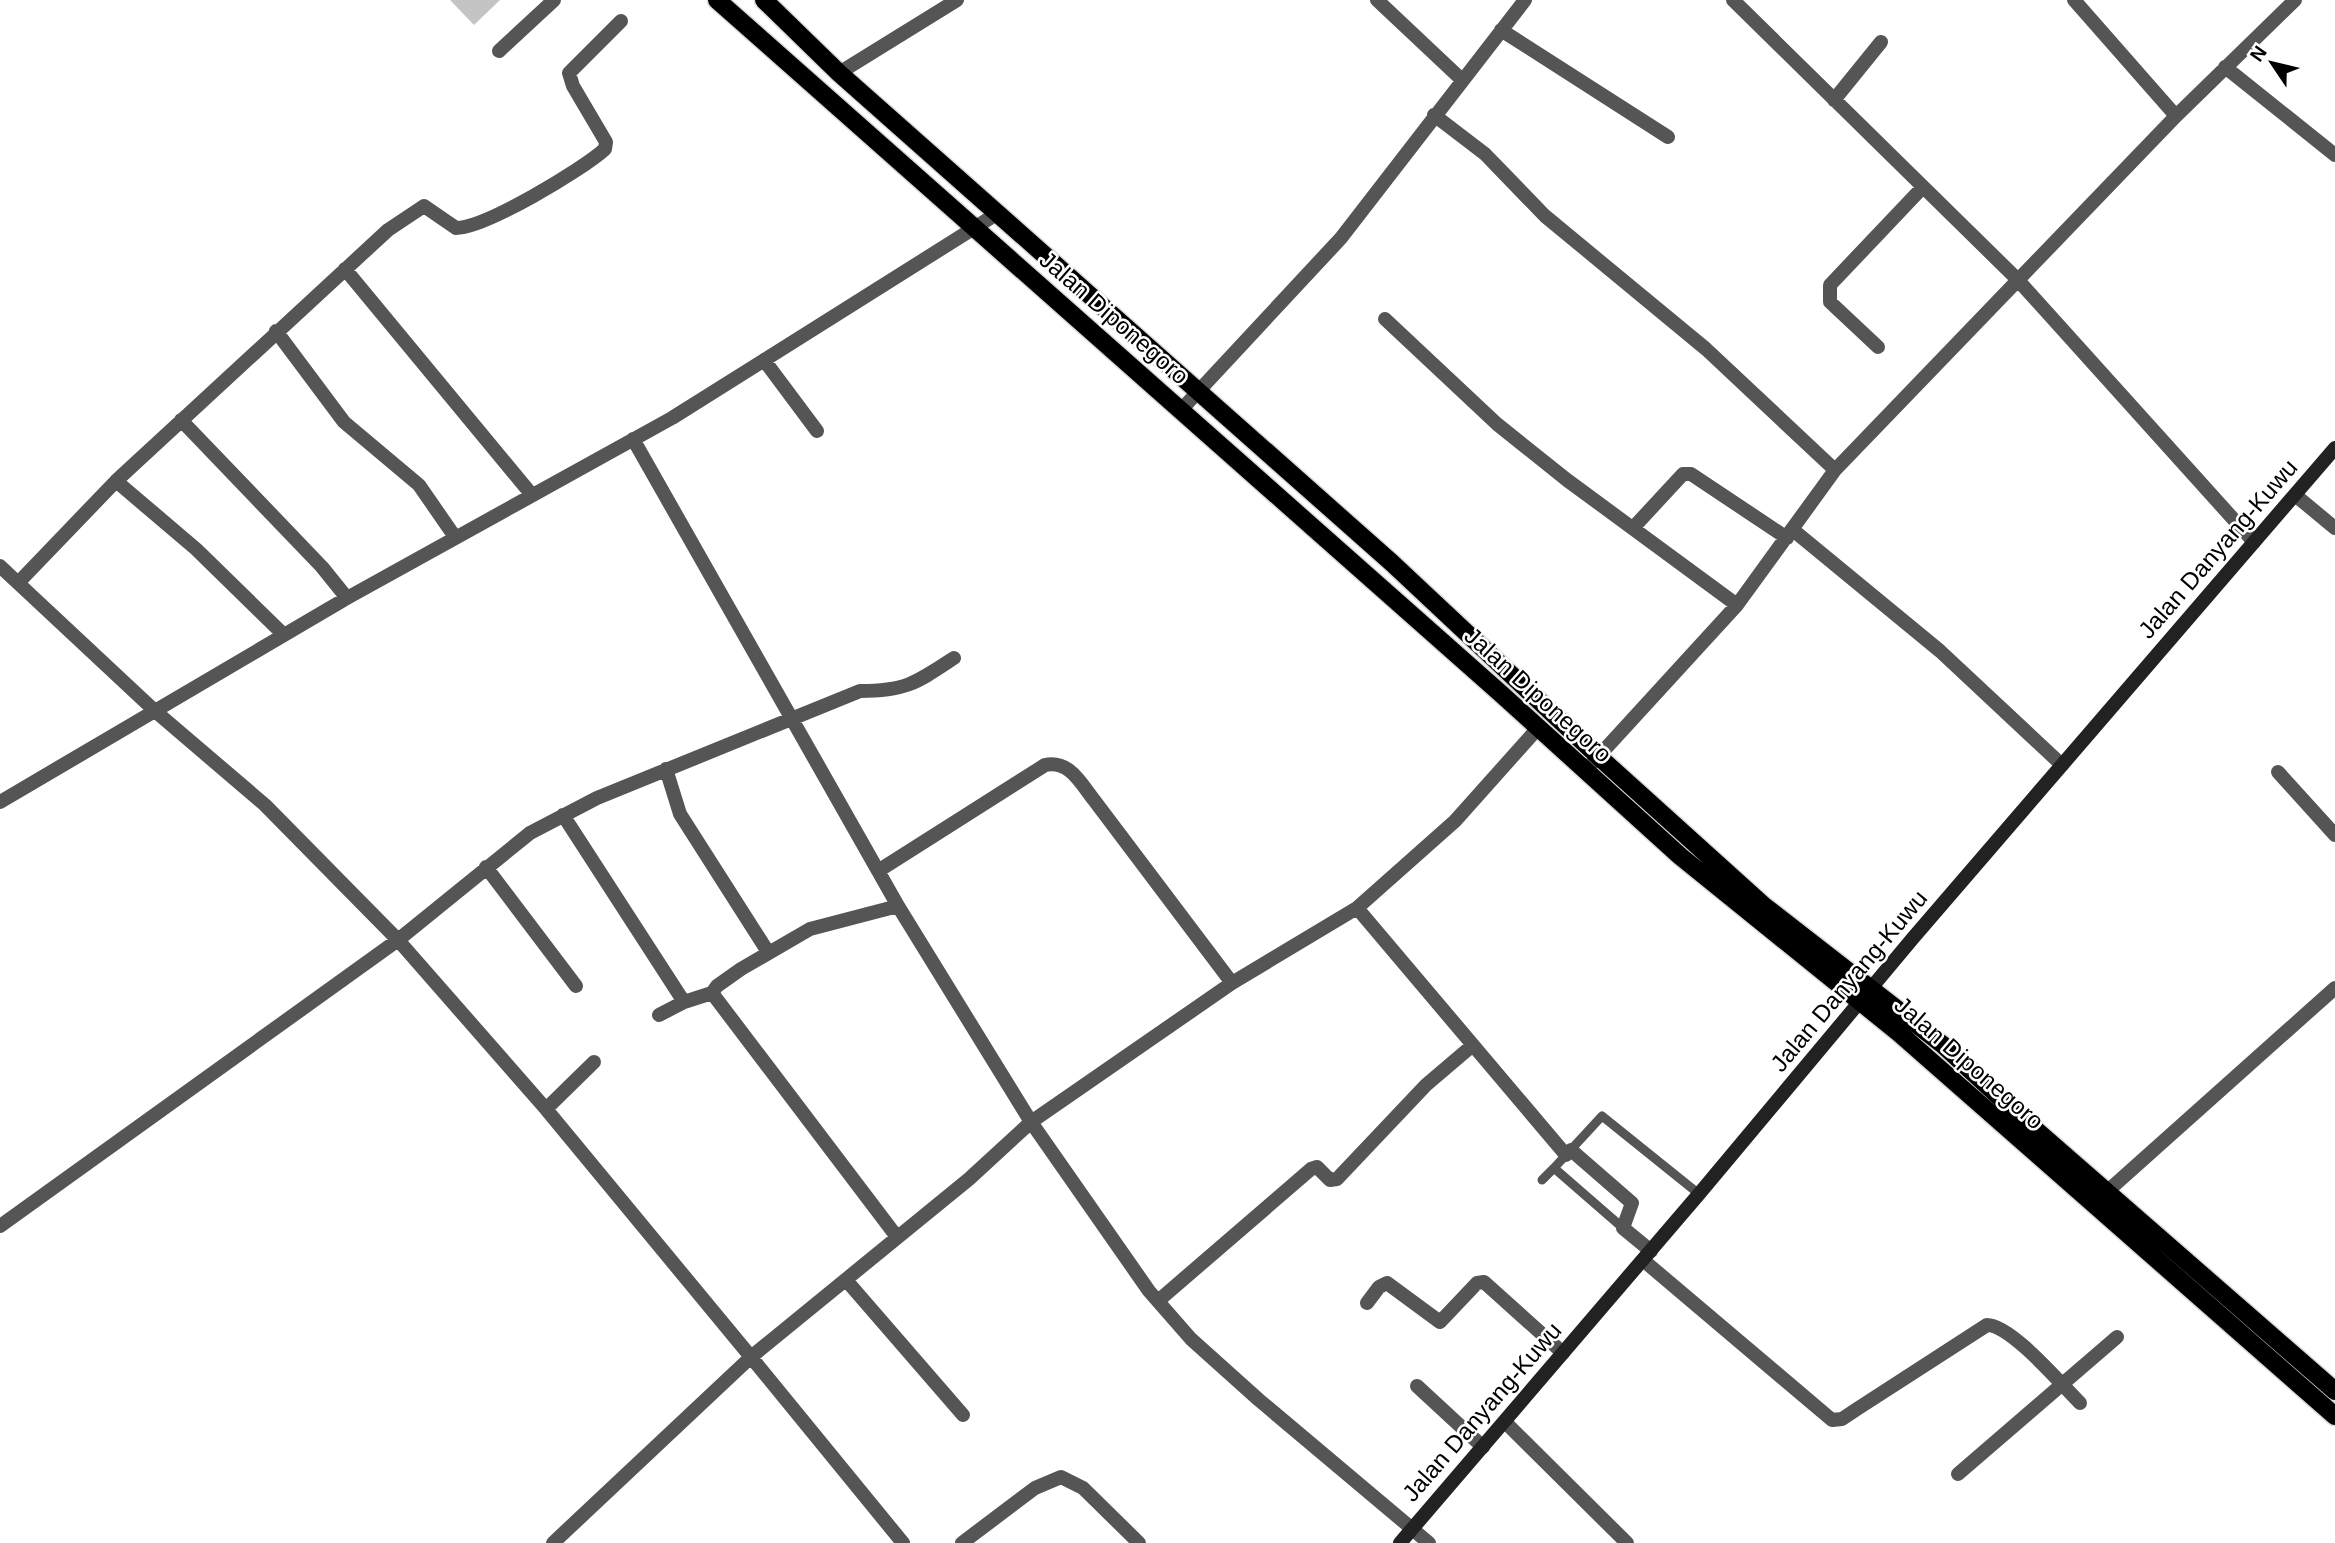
<svg xmlns="http://www.w3.org/2000/svg" width="2335" height="1543" font-family="Helvetica,sans-serif">
	<style>
		.building { fill: #c4c4c4 }
		.lines { fill: none; stroke-linecap: round; stroke-linejoin: round }
		.primary-casing { stroke: #dbdbdb; stroke-width: 21 }
		.lane { stroke: #555; stroke-width: 9 }
		.street { stroke: #555; stroke-width: 14 }
		.secondary { stroke: #222; stroke-width: 14 }
		.primary { stroke: #000; stroke-width: 18 }
		.labels { text-anchor: middle; stroke-width: 5; stroke-linejoin: round; paint-order: stroke }
		.street-label { font-size: 24px; fill: #000; stroke: #fff }
	</style>
	<rect width="100%" height="100%" fill="#fff"/>
	<path class="building" d="M450,0h50l-26,25z"/>
	<g class="lines">
		<defs>
			<path id="primary" d="M717,0l782,692 181,164 219,177 436,383
				M764,0l75,73 553,490 207,194 164,148 180,140 78,72 314,274"/>
		</defs>
		<use href="#primary" class="primary-casing"/>
		<path class="lane" d="M1542,1180l12,-12
			M1623,1228l-69,-60 48,-52 97,78"/>
		<path class="street" d="M1377,0l84,79
			M1733,0l284,279 237,263
			M2074,0l102,116
			M1501,30l167,107
			M499,51l55,-51
			M2225,67l110,88
			M839,73l118,-73
			M1834,100l47,-58
			M1434,115l51,39 60,62 161,133 129,121
			M345,269l187,226
			M1385,319l112,105 70,56 170,125
			M276,331l68,91 75,63 36,52
			M1878,347l-48,-45v-17l93,-98
			M764,360l53,71
			M1181,410l160,-172 184,-238
			M181,420l141,147 25,31
			M633,439l265,467 133,216 118,169 42,48 68,61 170,143
			M116,481l80,68 87,85
			M2295,495l40,33
			M1633,528l50,-54h8l96,64
			M1793,530l147,121 122,114
			M0,566l18,17
			M666,769l14,45 88,138
			M1585,771l152,-166 98,-135 341,-354 119,-116
			M2278,772l57,63
			M0,802l347,-204 325,-180 326,-205
			M563,815l121,187 28,-9
			M486,867l90,119
			M878,871l167,-106c24,-5 35,17 49,35l138,183
			M1357,908l209,247
			M659,1015l25,-13
			M546,1109l48,-47
			M1571,1150l61,53 -9,25 28,23
			M2101,1197l234,-209
			M0,1226l398,-286 132,-107 67,-35 263,-107c46,0 56,-8 94,-33
			M897,1237l-185,-244 5,-7 24,-17 69,-40 88,-23
			M1643,1260l189,160 10,-1 15,-10 130,-84c24,0 74,59 93,78
			M846,1280l117,135
			M1158,1301l153,-132 6,-2 13,13 7,-1 89,-94 47,-40
			M1367,1303l12,-16 8,-4 53,39 37,-39 7,-1 79,71
			M1417,1386l66,61
			M1505,1422l122,121
			M1958,1474l159,-137
			M553,1543l198,-186 -205,-248 -148,-169 -133,-135 -110,-94 -137,-128 98,-102 272,-251 36,-24 32,22c29,0 126,-58 149,-79l1,-7 -33,-56 -4,-13 52,-52
			M903,1543l-152,-186 218,-178 62,-57 201,-139 125,-75 98,-87 83,-93
			M962,1543l73,-55 26,-11 22,11 56,55"/>
		<path class="secondary" d="M1400,1543l299,-349 214,-256 422,-490"/>
		<use href="#primary" class="primary"/>
	</g>
	<g class="labels">
		<g class="street-label">
			<text transform="translate(1114 318) rotate(41)" y="8">Jalan Diponegoro</text>
			<text transform="translate(2218 549) rotate(-49)" y="8">Jalan Danyang-Kuwu</text>
			<text transform="translate(1538 695) rotate(42)" y="8">Jalan Diponegoro</text>
			<text transform="translate(1849 981) rotate(-50)" y="8">Jalan Danyang-Kuwu</text>
			<text transform="translate(1969 1063) rotate(41)" y="8">Jalan Diponegoro</text>
			<text transform="translate(1482 1412) rotate(-49)" y="8">Jalan Danyang-Kuwu</text>
		</g>
	</g>
	<g transform="translate(2272 63) rotate(305)" stroke="#ffffff" stroke-width="5" paint-order="stroke">
	<path d="M0-5L12 26L0 18L-12 26Z" fill="#000000"/>
	<text y="-10" font-size="19" font-weight="bold" text-anchor="middle" fill="#000000">N</text>
	</g>
</svg>
